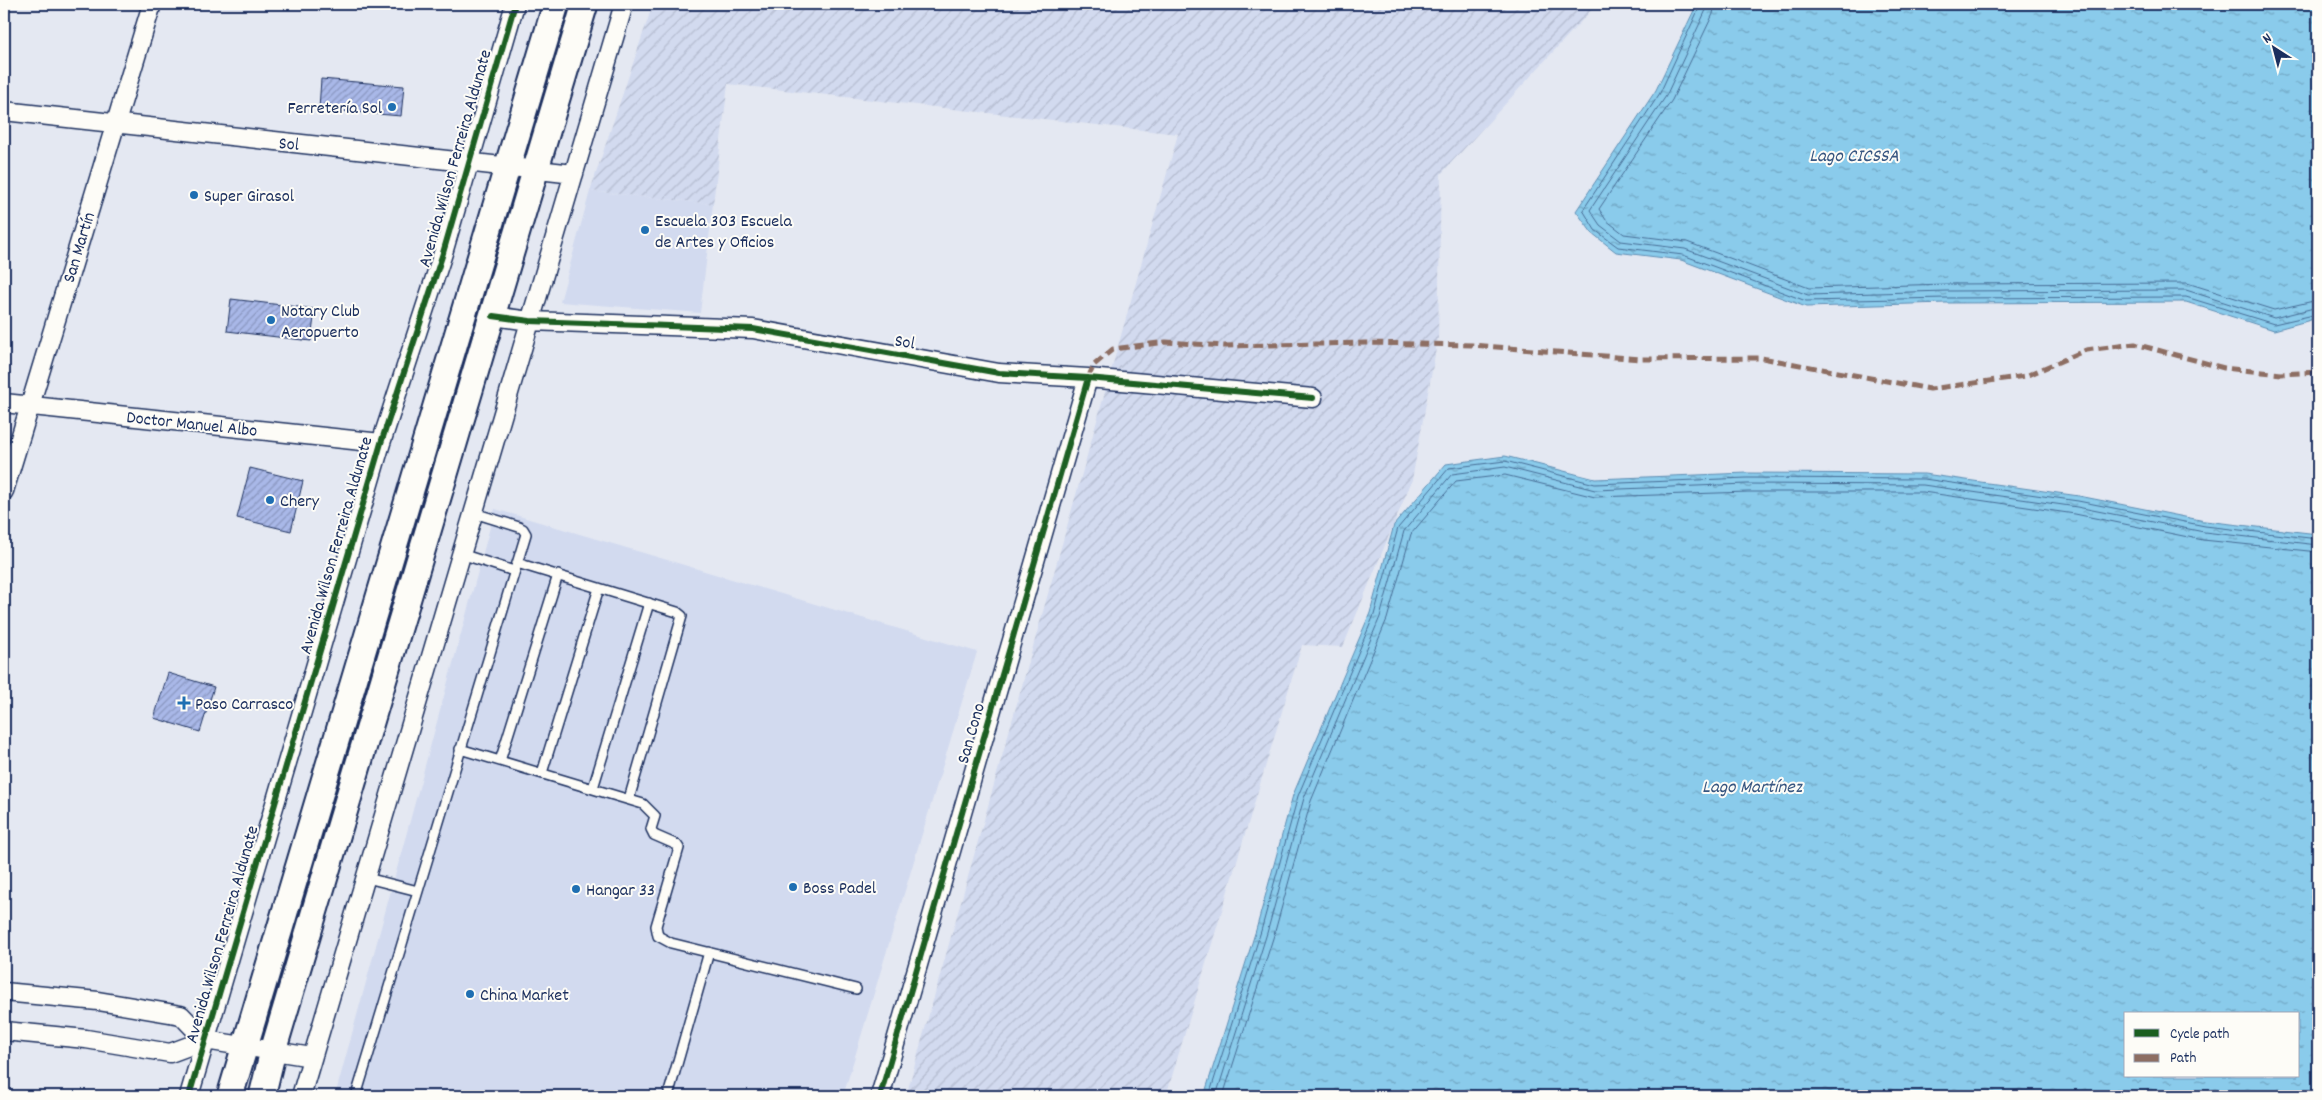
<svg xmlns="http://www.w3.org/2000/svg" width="2322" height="1100" font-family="Dekko,sans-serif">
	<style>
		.built { fill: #d2daef }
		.industrial { fill: url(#industrial-furrows) }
		.grass { fill: url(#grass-dots); stroke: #63837a }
		.water { fill: url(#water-ripples); stroke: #5e8db3; fill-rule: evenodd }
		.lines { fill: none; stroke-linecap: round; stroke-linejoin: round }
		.shore { stroke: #476d96; stroke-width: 1 }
		.building { fill: url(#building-hatch); stroke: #1b2f5e }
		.lane-casing { stroke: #1b2f5e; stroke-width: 12 }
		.street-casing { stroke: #1b2f5e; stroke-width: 21 }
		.secondary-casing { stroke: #1b2f5e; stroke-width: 29 }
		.lane { stroke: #fdfcf7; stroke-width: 9 }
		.street { stroke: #fdfcf7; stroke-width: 18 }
		.secondary { stroke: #fdfcf7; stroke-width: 25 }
		.quiet { stroke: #8d6e63; stroke-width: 5; stroke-dasharray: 10 5; stroke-linecap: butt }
		.cycleway-casing { stroke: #fdfcf7; stroke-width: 9 }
		.cycleway { stroke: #1b5e20; stroke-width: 6 }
		.poi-dot { fill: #1f6fb2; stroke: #fdfcf7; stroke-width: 2 }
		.labels { text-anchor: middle; stroke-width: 4; stroke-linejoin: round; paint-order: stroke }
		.poi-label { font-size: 18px; fill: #1b2f5e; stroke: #fdfcf7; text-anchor: start }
		.street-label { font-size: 18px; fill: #1b2f5e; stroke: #fdfcf7 }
		.water-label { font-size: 19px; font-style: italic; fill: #375681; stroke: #fdfcf7 }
	</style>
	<defs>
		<pattern id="industrial-furrows" width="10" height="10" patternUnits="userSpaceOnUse" patternTransform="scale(1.25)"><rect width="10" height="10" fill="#d2daef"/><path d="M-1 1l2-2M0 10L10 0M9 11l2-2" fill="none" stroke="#b4bbcf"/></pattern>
		<pattern id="grass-dots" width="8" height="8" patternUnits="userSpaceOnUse" patternTransform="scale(1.25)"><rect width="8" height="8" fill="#abd796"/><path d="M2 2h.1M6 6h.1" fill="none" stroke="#93b984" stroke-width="1.8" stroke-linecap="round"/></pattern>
		<pattern id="water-ripples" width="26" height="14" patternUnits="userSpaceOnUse" patternTransform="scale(1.25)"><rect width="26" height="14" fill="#8acbeb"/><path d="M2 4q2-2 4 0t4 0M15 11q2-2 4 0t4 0" fill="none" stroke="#70a5c2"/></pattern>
		<pattern id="building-hatch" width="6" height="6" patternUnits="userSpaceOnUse" patternTransform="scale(1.25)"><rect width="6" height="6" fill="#a9b8e8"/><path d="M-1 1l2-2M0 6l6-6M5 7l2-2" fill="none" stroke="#8996bf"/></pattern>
	</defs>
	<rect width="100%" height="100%" fill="#e4e8f2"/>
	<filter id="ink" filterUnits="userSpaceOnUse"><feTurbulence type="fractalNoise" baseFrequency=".02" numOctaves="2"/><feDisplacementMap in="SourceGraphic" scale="10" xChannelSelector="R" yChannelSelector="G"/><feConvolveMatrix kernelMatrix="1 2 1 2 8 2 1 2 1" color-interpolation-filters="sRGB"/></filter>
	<g filter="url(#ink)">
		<path class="built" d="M590,191l123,13 -13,109 -140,-11z
			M495,509l482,143 -134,444h-508z"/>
		<path class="industrial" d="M653,4h944l-156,170 -3,164 -26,142 -69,167 -41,-2 -136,451h-260l272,-962 -450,-50 -15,120 -123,-13z"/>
		<path class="grass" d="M569,4h4l-38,128h-2z
			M509,214l1,1 -234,783 -1,-2 232,-781z"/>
		<path class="water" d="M1697,4h621v314l-44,12 -88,-28 -240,1 -140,4 -125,-47 -65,-8 -24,-19 -16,-22 80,-121z
			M1505,456l90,23 152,-6 177,1 155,22 126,25 113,13v562h-1114l52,-166 37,-135 77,-182 24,-88 52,-61zM2126,1014h172v62h-172z"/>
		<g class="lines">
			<path class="shore" d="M1701,4l-41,89 -77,117 12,20 23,17 65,8 123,46 140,-3 240,-1 88,27 44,-10
				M1707,4l-1,6 -40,86 -76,114 10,15 21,16 64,8 123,46 138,-4 240,-1 88,28 44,-11
				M1715,4l-2,10 -41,86 -73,109 7,11 18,14 63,8 122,46 137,-4 241,-1 87,27 44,-10
				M1209,1096l52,-165 37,-135 76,-181 24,-87 51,-60 56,-7 90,23 152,-6 177,1 154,22 127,25 113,13
				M1216,1096l51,-163 37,-135 76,-181 24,-86 48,-57 53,-7 90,23 152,-6 176,1 154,22 127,25 114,13
				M1223,1096l51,-161 37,-134 76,-182 24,-85 45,-53 49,-6 90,22 153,-5h175l152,22 128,26 115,12"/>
		</g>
		<path class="building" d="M321,79l83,7 -3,30 -82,-7z
			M231,299l84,10 -4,32 -84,-10z
			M250,468l53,13 -12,50 -54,-13z
			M168,673l46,14 -14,45 -46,-14z"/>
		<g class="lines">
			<defs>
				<path id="lane" d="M461,554l53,17
					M517,563l160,49 5,4 -53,183
					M460,749l183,55 12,12 -4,13 3,6 23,10 2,3 -23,78 2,10 13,7 185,46
					M500,761l58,-186
					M542,773l57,-185
					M593,788l56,-185
					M367,878l51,13
					M356,1096l170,-562 -3,-5 -4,-2 -45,-14
					M668,1096l41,-144"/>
				<path id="street" d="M4,111l570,63
					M493,316l37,5 223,8 246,44 89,5 225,20
					M4,403l377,40
					M4,491l148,-487
					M4,992l94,9 83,14 24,25
					M4,1031l82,8 84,14 35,-13
					M205,1040l107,17
					M189,1096l192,-653 62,-190 72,-249
					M301,1096l323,-1092
					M880,1096l208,-718"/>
				<path id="secondary" d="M230,1096l326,-1092
					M262,1096l11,-45 312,-1047"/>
			</defs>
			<use href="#lane" class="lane-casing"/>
			<use href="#street" class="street-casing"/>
			<use href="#secondary" class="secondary-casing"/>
			<use href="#lane" class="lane"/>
			<use href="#street" class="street"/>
			<use href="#secondary" class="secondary"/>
			<path class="quiet" d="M1088,378l6,-13 19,-16 53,-7 58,4 141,-3 108,2 167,14 122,-1 168,31 96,-13 60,-26 49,-6 89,24 57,6 37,-2"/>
			<defs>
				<path id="cycleway" d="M493,316l37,5 223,8 246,44 89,5 225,20
					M189,1096l192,-653 62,-190 72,-249
					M880,1096l208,-718"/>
			</defs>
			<use href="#cycleway" class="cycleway-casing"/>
			<use href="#cycleway" class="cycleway"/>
		</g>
	</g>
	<g class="poi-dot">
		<circle cx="392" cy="107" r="5"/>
		<circle cx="194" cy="195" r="5"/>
		<circle cx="645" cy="230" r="5"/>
		<circle cx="271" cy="320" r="5"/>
		<circle cx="270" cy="500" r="5"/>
		<path d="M181.5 695.5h5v5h5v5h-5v5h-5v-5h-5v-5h5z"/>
		<circle cx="793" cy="887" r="5"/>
		<circle cx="576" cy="889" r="5"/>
		<circle cx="470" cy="994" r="5"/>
	</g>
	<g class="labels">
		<g class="poi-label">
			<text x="382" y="113" text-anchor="end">Ferretería Sol</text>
			<text x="204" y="201">Super Girasol</text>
			<text x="655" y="226">Escuela 303 Escuela<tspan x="655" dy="21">de Artes y Oficios</tspan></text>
			<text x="281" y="316">Notary Club<tspan x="281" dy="21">Aeropuerto</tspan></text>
			<text x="280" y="506">Chery</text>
			<text x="195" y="709">Paso Carrasco</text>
			<text x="803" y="893">Boss Padel</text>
			<text x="586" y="895">Hangar 33</text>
			<text x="480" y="1000">China Market</text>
		</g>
		<g class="street-label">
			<text transform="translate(289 143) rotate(6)" y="6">Sol</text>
			<text transform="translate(454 158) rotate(-74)" y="6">Avenida Wilson Ferreira Aldunate</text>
			<text transform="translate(78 247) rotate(-73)" y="6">San Martín</text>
			<text transform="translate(905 341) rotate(10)" y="6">Sol</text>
			<text transform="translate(192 423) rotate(6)" y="6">Doctor Manuel Albo</text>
			<text transform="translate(335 545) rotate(-74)" y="6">Avenida Wilson Ferreira Aldunate</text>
			<text transform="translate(970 733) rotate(-74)" y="6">San Cono</text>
			<text transform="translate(221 934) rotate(-74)" y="6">Avenida Wilson Ferreira Aldunate</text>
		</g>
		<g class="water-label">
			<text x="1854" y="161">Lago CICSSA</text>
			<text x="1752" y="792">Lago Martínez</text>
		</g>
	</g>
	<rect width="2322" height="1100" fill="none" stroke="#fdfcf7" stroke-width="20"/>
	<rect x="10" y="10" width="2302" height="1080" fill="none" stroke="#1b2f5e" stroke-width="2" filter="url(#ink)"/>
	<rect x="2124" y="1012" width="175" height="65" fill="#fdfcf7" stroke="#a3aaba"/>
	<rect x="2134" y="1029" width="25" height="8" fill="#1b5e20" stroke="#a3aaba"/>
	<text x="2170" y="1038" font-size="15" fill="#1b2f5e">Cycle path</text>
	<rect x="2134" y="1054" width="25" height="8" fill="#8d6e63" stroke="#a3aaba"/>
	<text x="2170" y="1062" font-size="15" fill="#1b2f5e">Path</text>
	<g transform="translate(2274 48) rotate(324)" stroke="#fdfcf7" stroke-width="4" paint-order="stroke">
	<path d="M0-4L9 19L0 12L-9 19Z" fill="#1b2f5e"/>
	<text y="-8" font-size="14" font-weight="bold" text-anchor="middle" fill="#1b2f5e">N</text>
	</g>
</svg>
